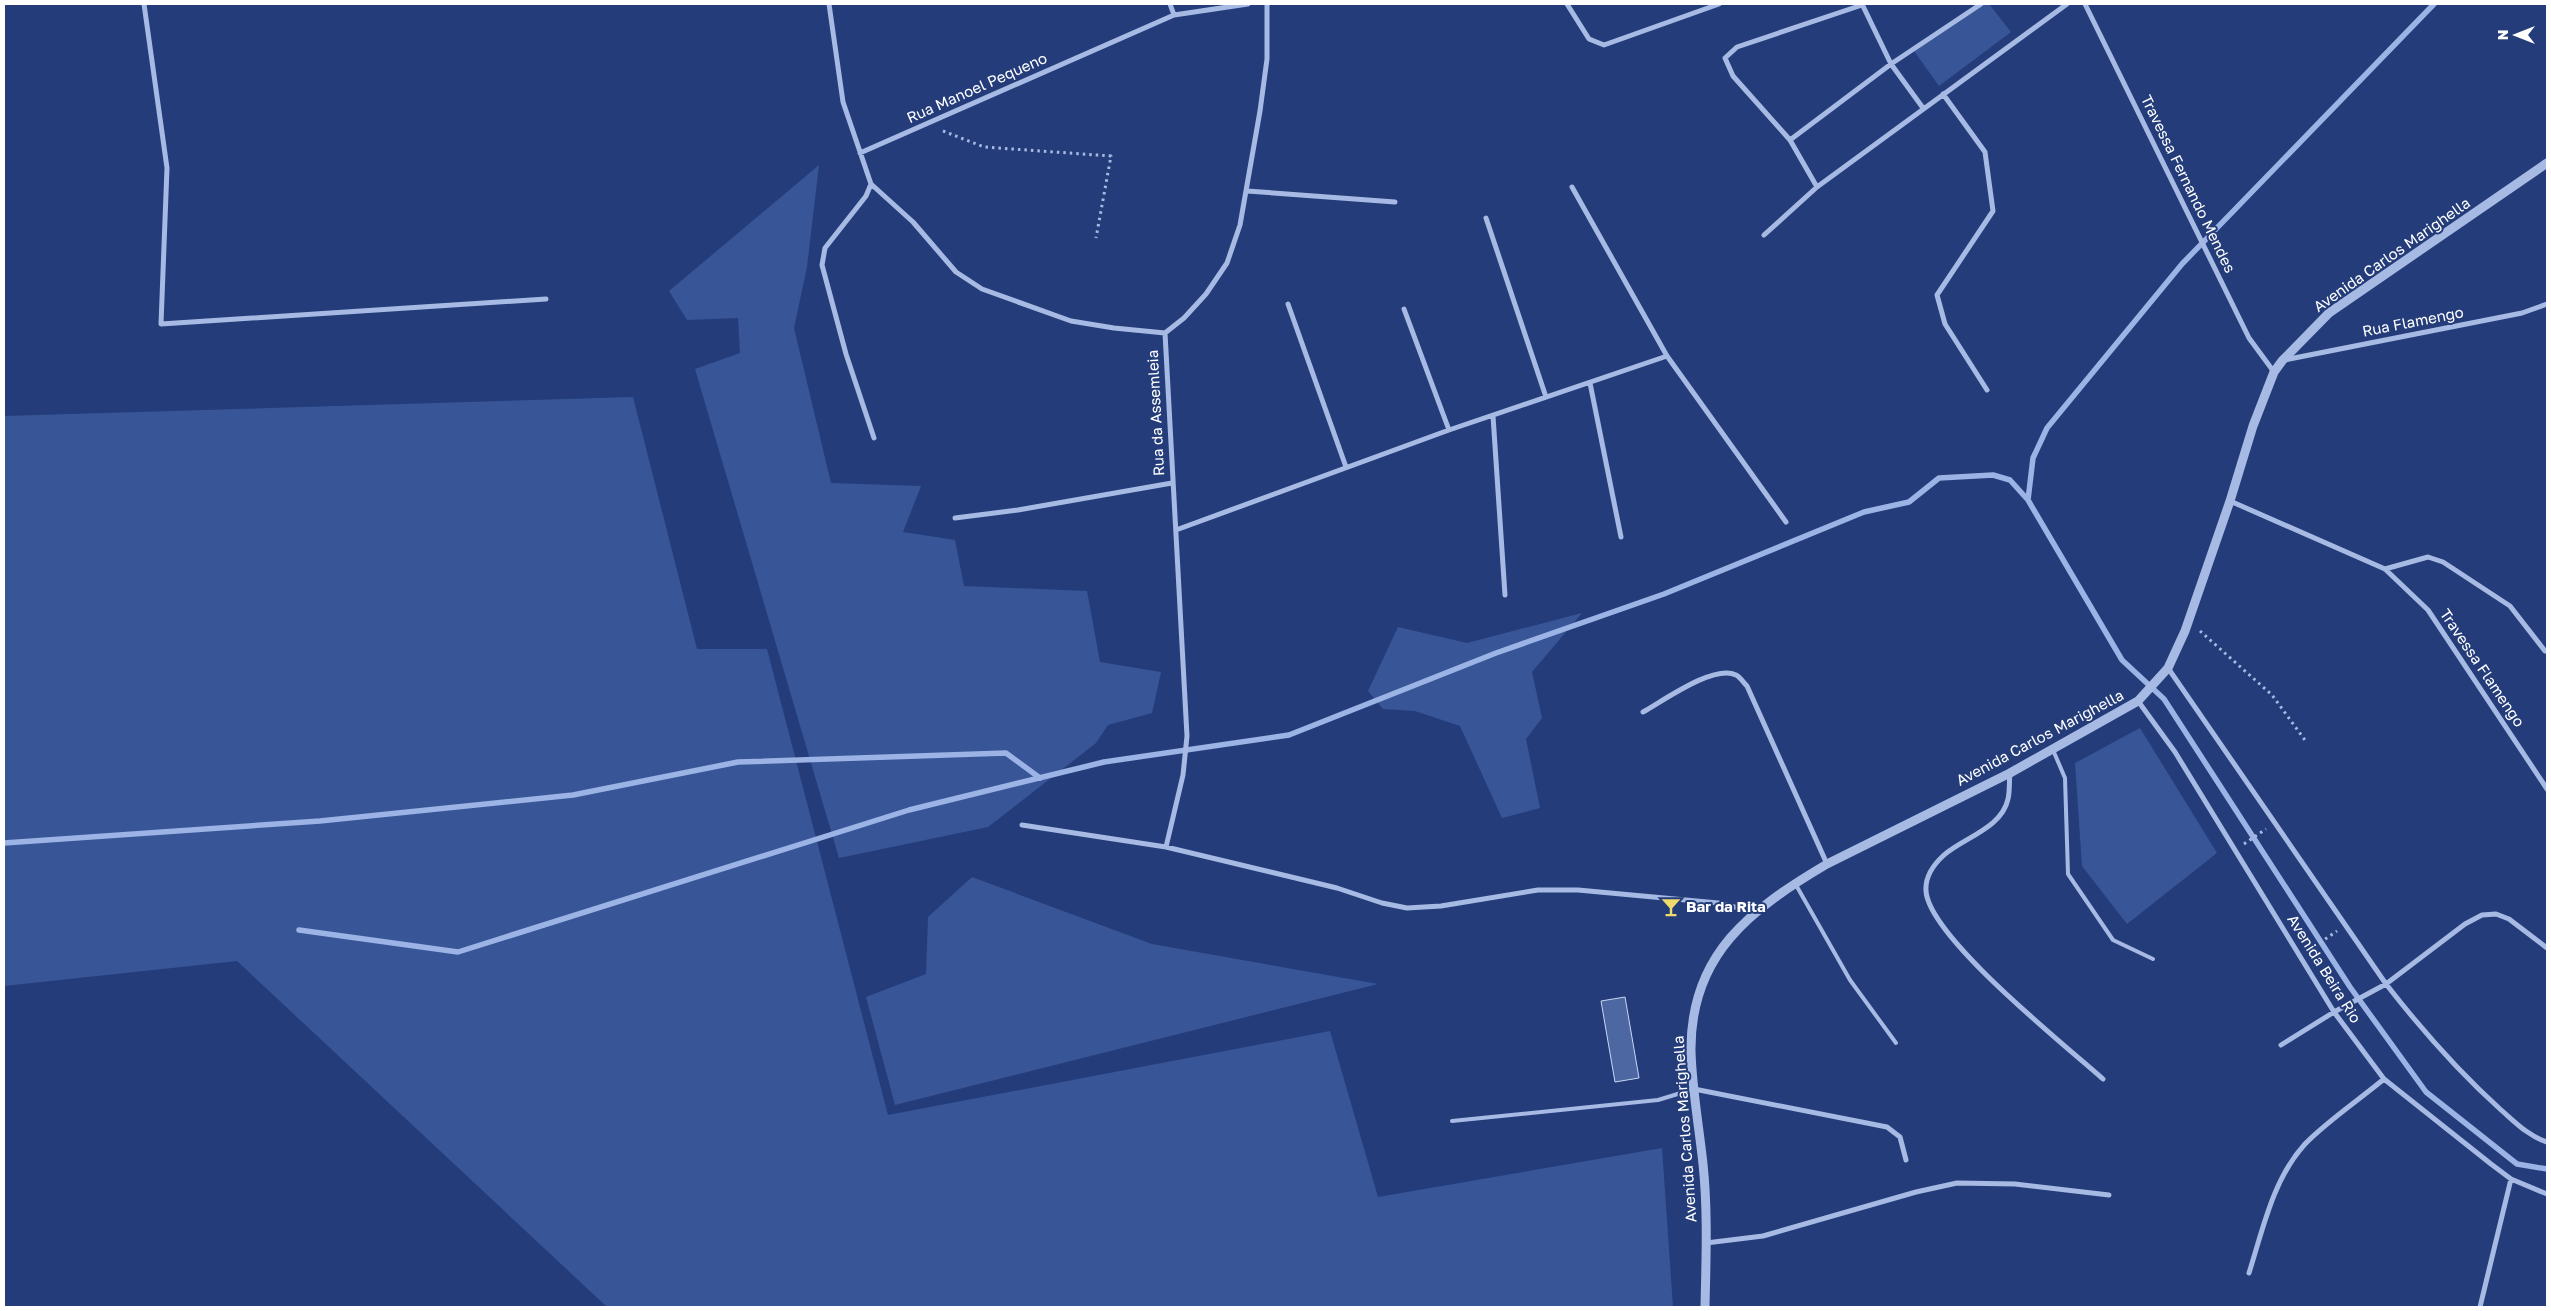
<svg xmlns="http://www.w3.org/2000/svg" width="2551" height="1311" font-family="'Golos Text',sans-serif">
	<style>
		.green { fill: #385597 }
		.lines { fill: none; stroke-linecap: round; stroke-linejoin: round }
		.stream { stroke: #9bb3e5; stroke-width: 5.5 }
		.building { fill: #4d67a3; stroke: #cad7f3 }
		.path { stroke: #a7bae4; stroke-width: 3; stroke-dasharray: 2.5 4; stroke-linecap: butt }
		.service { stroke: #a7bae4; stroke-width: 4 }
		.minor { stroke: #a7bae4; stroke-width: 5 }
		.tertiary { stroke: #a7bae4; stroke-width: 9 }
		.labels { text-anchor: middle; stroke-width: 4; stroke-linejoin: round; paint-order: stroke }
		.street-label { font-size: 15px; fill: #fff; stroke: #243d7a }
		.poi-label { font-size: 15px; font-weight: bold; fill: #fff; stroke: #243d7a; text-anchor: start }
	</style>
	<rect width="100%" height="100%" fill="#243d7a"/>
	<path class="green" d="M1978,4h11l22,28 -72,54 -25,-35z
		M819,165l-12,102 -13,61 37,155 90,3 -18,46 52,8 9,46 123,5 13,71 61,10 -9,41 -44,12 -12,18 -108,84 -149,31 -144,-489 45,-16 -2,-35 -51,2 -18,-29z
		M633,397l64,252h70l121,466 442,-84 48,166 284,-49 11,159h-1066l-370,-346 -233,25v-570z
		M1582,613l-50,59 10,46 -16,21 14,69 -38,10 -42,-92 -45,-15 -32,-2 -15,-18 30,-64 69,16z
		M2140,728l77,125 -90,71 -45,-58 -7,-103z
		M972,877l180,67 226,40 -483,121 -29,-108 60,-23 2,-57z"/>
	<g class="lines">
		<path class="stream" d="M2028,500l5,-42 14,-30 135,-164 252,-260
			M4,843l316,-22 253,-26 165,-33 268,-9 34,25
			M299,930l159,22 451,-142 195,-48 185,-27 207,-82 168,-59 200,-82 45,-10 30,-24 54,-3 17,5 18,20 94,160 42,39 186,288 76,105 91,72 30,5"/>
	</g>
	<path class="building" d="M1625,997l14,81 -24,4 -14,-81z"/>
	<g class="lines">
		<path class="path" d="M943,131l41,16 127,9 -15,82
			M2200,631l72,64 35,48
			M2244,844l22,-15
			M2309,950l28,-19"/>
		<path class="service" d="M2053,750l12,28 3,96 45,66 40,19
			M1796,885l54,95 46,63
			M1452,1121l206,-21 36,-11"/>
		<path class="minor" d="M144,4l23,164 -6,156 385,-25
			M829,4l14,98 28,82 42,38 43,50 26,17 89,32 43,7 51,5
			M1170,4l4,11
			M1567,4l22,35 15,6 115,-41
			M1862,4l29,60 32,44
			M2085,4l164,334 25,34
			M1943,94l42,58 8,59 -56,84 8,29 42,66
			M1790,140l101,-76 90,-60
			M860,153l314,-138 74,-11
			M871,184l-5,12 -41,52 -3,17 24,89 28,84
			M1572,187l95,169 119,166
			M1817,187l-27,-47 -57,-64 -8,-18 12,-11 125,-42
			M1247,191l148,11
			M1486,218l60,179
			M1764,235l53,-48 250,-183
			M1288,304l58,163
			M1404,309l45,121
			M1165,333l22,403 -4,39 -17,72
			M1165,333l19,-15 22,-24 21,-31 13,-38 20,-114 7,-52v-55
			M2284,360l238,-47 25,-9
			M1590,383l31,154
			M1493,416l12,179
			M2230,501l155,68 43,41 119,179
			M955,518l63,-8 154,-27
			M1176,530l273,-100 218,-74
			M2385,569l43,-12 15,5 67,44 35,45
			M2168,668l218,316c35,45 72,87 114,125 15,13 28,27 47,33
			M2138,701l37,51 159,260 50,67 107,85 20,15 36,15
			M1643,712c20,-11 71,-48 93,-37 4,2 8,8 11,11l80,178
			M2010,773c-1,8 0,18 -2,26 -6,29 -45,39 -64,56 -11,10 -19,22 -18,36 3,46 140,155 177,188
			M1022,825l144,22 171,41 45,15 25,5 34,-2 97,-16h40l140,13 37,9
			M2281,1045l53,-33 52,-28 79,-60 17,-9 14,-1 13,5 38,29
			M1694,1089l193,38 13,10 6,23
			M1706,1243l57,-7 153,-44 41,-9 58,1 94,11
			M2249,1273c14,-44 24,-94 56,-129 21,-22 55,-45 79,-65
			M2480,1307l31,-128"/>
		<path class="tertiary" d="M1705,1307c1,-47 3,-96 -2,-143 -4,-38 -11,-75 -12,-113 -1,-97 60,-142 136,-187l183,-91 128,-72 30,-33 17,-37 45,-130 23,-75 21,-54 8,-11 47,-48 218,-150"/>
	</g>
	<defs>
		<symbol id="bar-bare" viewBox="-9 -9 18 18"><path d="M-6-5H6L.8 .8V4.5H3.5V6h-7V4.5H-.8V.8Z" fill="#eedb6b" stroke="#243d7a" stroke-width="2.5" paint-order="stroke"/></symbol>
	</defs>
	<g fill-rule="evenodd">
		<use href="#bar-bare" x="1657" y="893" width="28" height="28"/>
	</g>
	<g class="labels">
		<g class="street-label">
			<text transform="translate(977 88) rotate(-24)" y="5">Rua Manoel Pequeno</text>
			<text transform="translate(2188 184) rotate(64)" y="5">Travessa Fernando Mendes</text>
			<text transform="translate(2392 255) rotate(-35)" y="5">Avenida Carlos Marighella</text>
			<text transform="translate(2413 322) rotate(-11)" y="5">Rua Flamengo</text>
			<text transform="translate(1156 413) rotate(-93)" y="5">Rua da Assemleia</text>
			<text transform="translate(2482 668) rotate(56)" y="5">Travessa Flamengo</text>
			<text transform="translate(2040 738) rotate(-28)" y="5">Avenida Carlos Marighella</text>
			<text transform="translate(2324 969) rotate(58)" y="5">Avenida Beira Rio</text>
			<text transform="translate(1685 1129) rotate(-94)" y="5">Avenida Carlos Marighella</text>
		</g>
		<g class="poi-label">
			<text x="1686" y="912">Bar da Rita</text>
		</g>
	</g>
	<rect width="2551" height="1311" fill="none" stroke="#ffffff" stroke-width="10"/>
	<g transform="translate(2516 35) rotate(270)" stroke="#243d7a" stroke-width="4" paint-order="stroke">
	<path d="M0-4L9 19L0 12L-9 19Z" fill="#ffffff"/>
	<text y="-8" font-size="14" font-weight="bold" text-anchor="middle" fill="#ffffff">N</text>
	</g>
</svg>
